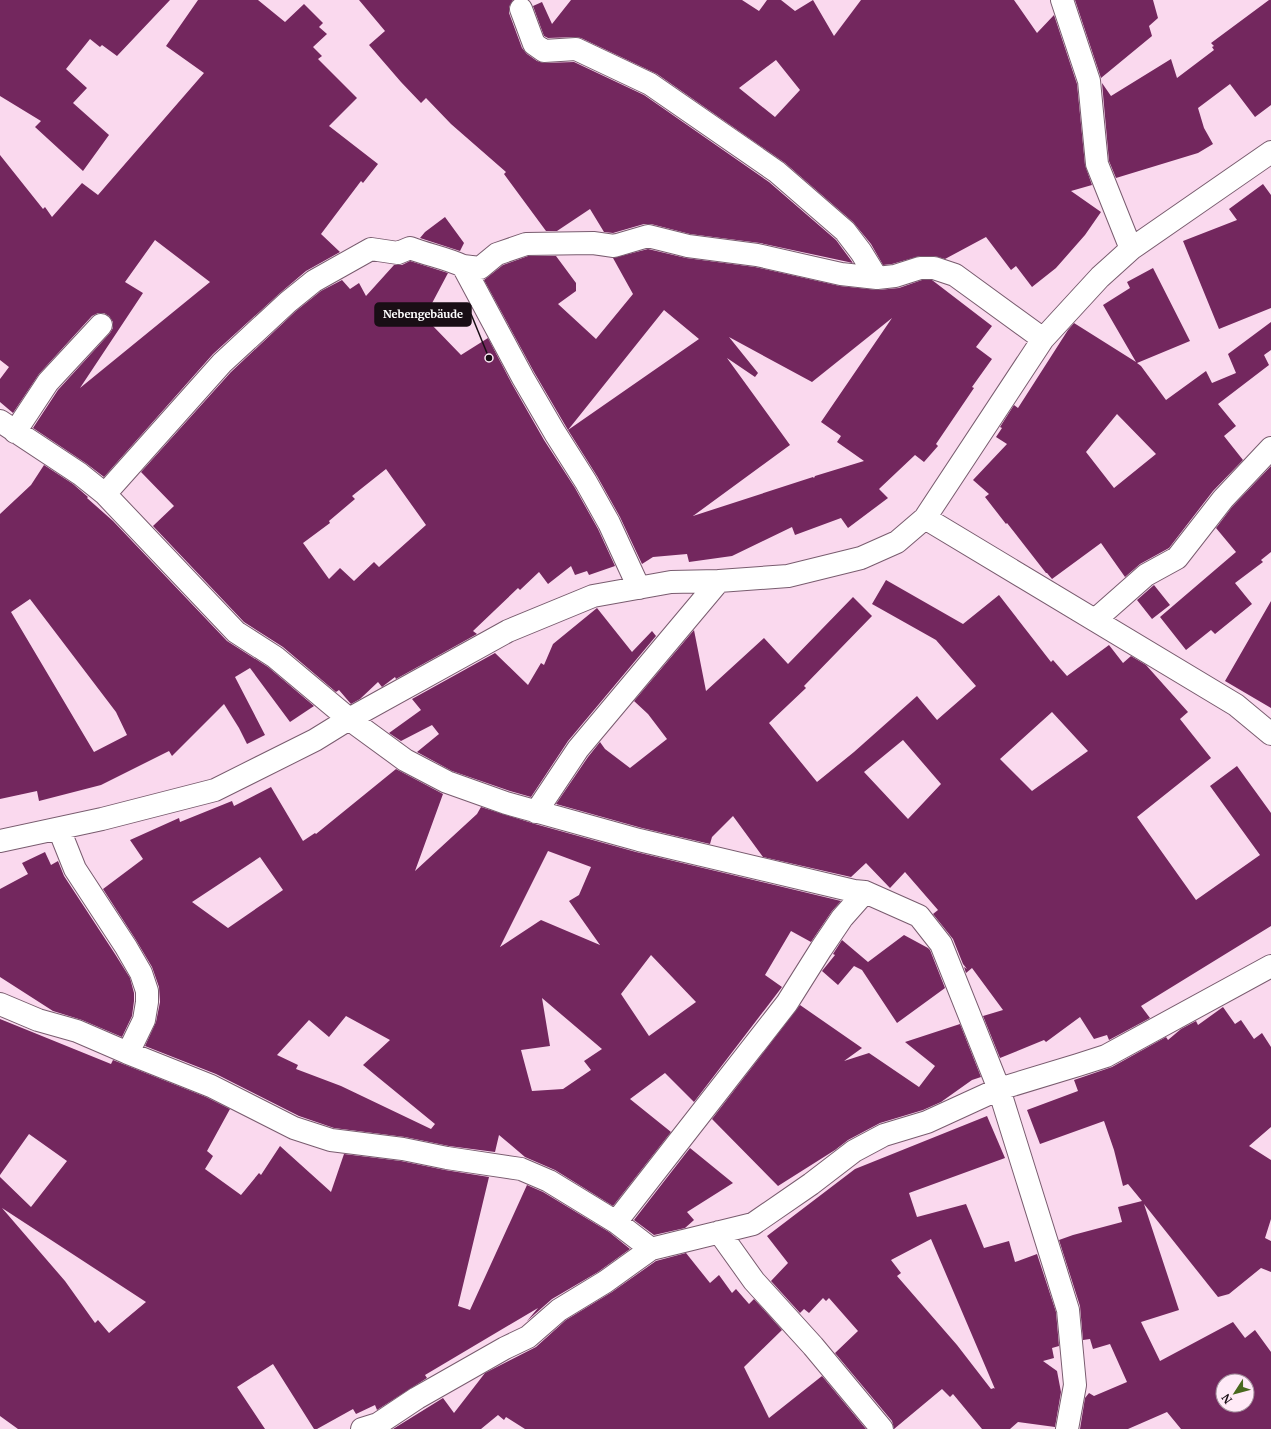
<svg xmlns="http://www.w3.org/2000/svg" width="1271" height="1429" font-family="Merriweather,serif">
	<style>
		.building { fill: #73275e; fill-rule: evenodd }
		.lines { fill: none; stroke-linecap: round; stroke-linejoin: round }
		.minor-casing { stroke: #795c6f; stroke-width: 24 }
		.minor { stroke: #fff; stroke-width: 22 }
		.leader { fill: none; stroke: #190e15; stroke-width: 1.5 }
		.callout-dot { fill: #190e15; stroke: #ffeaf7; stroke-width: 1.5 }
		.callout { fill: #190e15; stroke: #190e15; stroke-width: 1.5 }
		.callout-label { font-size: 11px; text-anchor: middle; font-weight: bold; fill: #fff }
	</style>
	<rect width="100%" height="100%" fill="#fad9ee"/>
	<path class="building" d="M0,0h170l-53,56 -15,-11 -2,2 -10,-8 -24,30 21,19 -14,15 36,32 -26,36 -48,-44 6,-6 -41,-25z
		M198,0h60l27,22 19,-18 19,19 -4,4 8,7 -14,13 9,9 -4,3 39,39 -28,28 49,38 -15,19 -2,-2 -40,53 19,18 -34,19 -26,22 -67,61 -109,123 -17,-13 -54,-36 25,-38 52,-57 3,-5v-6l-4,-6 -5,-3h-6l-6,3 -53,58 -26,39 -13,-11v-23l9,-12 -9,-7v-205l43,54 2,-2 7,10 30,-34 16,12 106,-122 -38,-27zM155,240l55,42 -130,106 63,-95 -18,-11z
		M359,0h154l-4,7v6l13,35 5,6 10,7 7,2 30,-1 70,33 125,87 67,58 17,23 -93,-20 -70,-9 -39,-10h-7l-31,9 -9,-1 -14,-23 -33,22h-11l-42,-57 2,-2 -55,-48 -25,-26 -5,5 -20,-21 -32,-37 16,-14z
		M571,0h171l17,11 8,-11h14l14,11 18,-11 21,36 27,-36h153l23,33 17,-18 23,69 8,81 7,20 -21,6 30,21 -16,23 -29,33 -24,19 -16,-21 -5,4 -25,-33 -41,22 -11,-3h-14l-28,8 -9,1 -12,-21 -18,-22 -68,-59 -128,-89 -76,-36 -6,-1 -27,1 -4,-2 -11,-30 9,-4 10,22zM776,60l24,30 -25,27 -36,-29z
		M1075,0h78l5,18 -9,8 3,10 -51,42z
		M1269,0h2v105l-16,12 -25,-33 -32,24 6,20 9,16 -15,9 -82,25 -7,-17 -7,-78 9,13 60,-37 6,19 37,-28 -2,-3 2,-1 -3,-3z
		M1263,184l8,11v113l-52,21 -36,-88 54,-21 -8,-11z
		M445,217l19,26 -4,8 -40,-13 5,-6z
		M648,249l38,9 69,9 85,19 38,4 21,-2 23,-8h10l60,46 -16,21 16,12 -20,28 2,1 -38,56 2,2 -14,16 -9,-7 -36,34 9,9 -40,30 -7,-10 -46,17 -3,-8 -60,29 -43,6 -2,-8 -34,3 -11,7 -22,-47 -23,-41 -29,-46 131,-91 -35,-29 -96,120 -34,-58 -50,-92 19,-15 25,-9h28l20,27v8l-18,13 38,35 37,-45 -20,-36zM892,318l-71,104 20,14 -4,6 27,19 -49,15 -1,2 -1,-1 -120,39 97,-71 -63,-87 28,19 3,-4 -29,-36 83,45z
		M410,261l38,12 -18,34 10,10 -8,8 29,30 27,-17 24,46 32,56 31,48 23,41 17,37 -26,9 -2,-4 -12,4 -4,-9 -23,18 -9,-12 -19,18 -2,-2 -45,43 4,3 -81,45 -1,-2 -13,10 -4,-5 -18,17 -9,5 -12,-14 -3,2 -53,-45 -39,-25 -91,-96 21,-20 -33,-34 90,-100 65,-61 25,-20 21,-11 8,9 9,-6 7,13 28,-31h8zM386,469l40,56 -47,42 -5,-5 -20,19 -14,-13 -11,11 -26,-36 27,-20 -1,-2 26,-22 -3,-3z
		M1153,268l37,73 -53,22 4,3 25,34 40,-29 6,12 24,-10 -8,-19 43,-32v28l-7,5 5,10 -51,39 18,22 -12,10 19,24 -30,31 -44,57 -29,16 -15,13 -24,-34 -49,36 -5,-6h-1l-39,-50 -1,1 -21,-27 4,-3 -16,-14 34,-36 -11,-7 6,-9 -2,-1 14,-22 4,3 50,-78 6,-7 62,39 -33,-57 27,-17 -3,-6zM1117,414l39,40 -42,34 -28,-36z
		M44,465l29,19 15,13 -1,1 26,23 114,120 41,26 46,39 -24,16 -40,-54 -15,9 30,58 -18,9 -8,-16 -15,-24 -52,52 -3,-5 -68,34 -62,16 -2,-10 -37,8v-285l31,-29zM30,599l86,113 11,23 -33,17 -83,-140z
		M1271,466v86l-10,8 2,2 -28,21 17,21 -37,30 -4,-4 -25,20 -26,-33 76,-65 -20,-24 16,-21z
		M886,580l77,44 36,-29 52,67 2,-2 14,16 42,-31 14,18 8,-7 15,9 42,47 -8,7 31,39 -74,59 59,83 64,-45 -50,-69 27,-20 34,47v113l-130,80 9,12 -41,22 -2,-5 -13,4 -14,-22 -34,25 -2,-2 -44,18 -17,-42 20,-6 -31,-42 -6,5 -2,-6 3,2 -4,-5 -10,-25 -20,-25 5,-4 -33,-38 -15,16 -24,-25 -15,14 -88,-20 -30,-41 -21,21 -2,7 -68,-16 -86,-24 32,-47 12,-15 5,7 25,19 37,-29 -19,-25 -14,-13 60,-71 12,61 58,-53 24,26 65,-67 19,19 -68,70 2,2 -37,35 48,59 37,-30 63,-56 20,24 39,-34 -40,-46 -64,-36zM1052,712l36,39 -56,40 -32,-32zM903,740l38,44 -33,35 -44,-47z
		M1154,585l16,20 -18,14 -15,-19z
		M1271,601v107l-46,-27z
		M597,608l35,44 20,-21 4,5 -88,105 -37,56 -21,-6 -58,-20 -35,-19 22,-18 -7,-9 -31,16 -12,-8 32,-23 -9,-11 83,-46 33,32 13,-22 3,2 9,-21z
		M396,769l47,25 -28,77 62,-57 4,-7 54,17 101,28 205,49 -9,10 -21,31 -20,-11 -26,44 17,12 -88,115 -29,-29 -35,26 41,33 -58,74 -58,-36 -30,-13 -26,-22 -4,17 -46,-6 -44,-9 -71,-9 -35,-12 -83,-42 -71,-28 11,-24 4,-20 -1,-15 -7,-20 -16,-27 -33,-51 40,-30 -13,-19 49,-22 1,4 52,-21 2,5 37,-19 32,54 12,-8 1,1zM548,851l43,16 -12,28 -10,6 31,44 -59,-25 -41,27zM260,857l23,33 -55,38 -36,-26zM651,955l45,47 -47,34 -28,-42zM542,998l60,51 -18,12 7,9 -28,19 -31,2 -11,-41 29,-4zM346,1016l44,24 -27,25 72,59 -4,5 -90,-43 -45,-17 2,-4 -21,-10 32,-35 20,17z
		M45,852l6,13 7,-4 6,15 51,78 15,24 4,15v8l-2,15 -10,21 -40,-17 -29,-9 -53,-34v-88l28,-15 -6,-11z
		M904,935l24,13 2,2 15,38 -48,35 -35,-53 -8,-4 -16,19 -16,-14 13,-16 -2,-1 9,-14 26,22z
		M800,1005l62,43 -18,13 25,-8 50,34 16,-21 -30,-24 55,-18 21,53 -9,3 -31,22 -18,8 -43,13 -32,17 -13,10 -57,36 -66,-67z
		M1223,1007l12,17 6,-4 13,19 8,-6 9,14v80l-22,19 22,14v59l-6,19 6,3v31l-10,-4 -32,26 -11,3 -74,-93 35,106 -38,12 19,39 73,-39 12,16 10,-8 16,22v77h-90l-14,-17 -39,17h-48l5,-31 4,-5 5,3 33,-14 -17,-38 -17,5 -3,-10 -7,1 -3,-34 -21,-66 14,-5 49,-13 -4,-15 24,-6 -14,-17 -5,2 -9,-36 -10,-29 -64,23 -13,-34 51,-19 -4,-11 38,-13 54,-30 2,3 13,-11 15,-8 2,4zM1223,1381h24v24h-24z
		M0,1019l111,45 2,-4 93,37 24,12 -23,42 6,5 -8,13 36,26 18,-22 2,2 19,-29 51,46 13,-38 57,7 44,9 44,7 -31,129 12,4 57,-125 16,7 66,40 21,17 -32,23 -46,27 -25,22 11,-13 -113,67 2,3 -50,32 -2,-5 -19,9 -3,-5 -36,20h-3l-41,-65 -36,23 28,42h-247l-18,-13v-239l31,30 36,-46 -38,-27 -29,41zM2,1208l46,30 98,64 -37,31 -11,-13 -3,3 -30,-42z
		M987,1116l18,42 -96,35 8,24 49,-13 18,44 25,-7 6,21 22,-8 19,58 3,34 -7,2 2,10 -11,3 14,10 4,21 -6,35 -37,-5 -8,7h-28l-29,-35 -3,3 -8,-8 -48,40 -2,-8 -57,-68 23,-22 -29,-33 -3,3 -3,-3 -14,15 -5,-4 -4,4 -29,-32 17,-18 -21,-27 88,-67zM931,1239l64,150 -1,-1 -3,1 -34,-44 -60,-69 4,-3 -10,-13z
		M690,1148l43,35 -46,29 7,8 -9,8 -31,7 -20,-15z
		M686,1253l24,30 9,-8 13,18 4,-4 13,15 5,-5 28,31 -38,37 25,51 53,-42 44,53h-341l-19,-12 -2,3 -6,-5 -17,14h-88l50,-31 11,15 31,-40 51,-26 30,-27 46,-28 44,-31z"/>
	<g class="lines">
		<defs>
			<path id="minor" d="M1062,0l27,81 8,83 34,85
				M521,9l13,35 10,7 32,-2 74,35 127,88 68,59 16,21 16,26
				M0,421l80,53 25,20 131,138 39,25 74,62 56,41 42,22 59,21 133,37 215,51 11,1 54,24 22,28 58,145 69,221 7,75 -8,44
				M15,432l33,-50 53,-57
				M105,494l117,-131 66,-61 26,-21 57,-32 27,4 12,-5c18,7 36,10 53,18
				M925,518l311,187 35,29
				M639,588l-30,-65 -23,-41 -31,-49 -32,-55 -60,-112 17,2 17,-14 29,-10 67,-1 21,3 34,-10 40,10 69,9 84,19 36,4 18,-2 25,-8h14l21,7 88,64
				M1095,620l51,-45 31,-17 46,-59 48,-51
				M536,812l42,-63 141,-168
				M59,829l16,40 51,78 15,26 6,18v11l-3,18 -16,33
				M0,841l102,-22 113,-29 100,-50 34,-21 159,-88 85,-35 78,-14 48,-1 69,-5 73,-18 36,-16 28,-24 118,-179 57,-62 31,-28 140,-97
				M0,1004l38,16 39,11 51,22 83,33 83,42 37,12 72,9 44,9 74,11 28,12 67,41 35,27
				M616,1222l171,-219 34,-54 21,-31 23,-26
				M719,1232l35,49 59,65 69,83
				M362,1429l16,-5 39,-26 88,-50 23,-11 31,-27 46,-28 46,-33 102,-25 58,-40 43,-33 30,-16 43,-13 72,-33 79,-24 28,-9 165,-90"/>
		</defs>
		<use href="#minor" class="minor-casing"/>
		<use href="#minor" class="minor"/>
	</g>
	<path class="leader" d="M489 358L471 314"/>
	<circle class="callout-dot" cx="489" cy="358" r="4"/>
	<rect class="callout" x="375" y="303" width="96" height="23" rx="4"/>
	<g class="callout-label">
		<text x="423" y="318">Nebengebäude</text>
	</g>
	<g transform="translate(1235 1393) rotate(234)"><circle r="19" fill="#ffeaf7" stroke="#a3929d"/>
	<path d="M0-3L7 15L0 10L-7 15Z" fill="#48681e"/>
	<text y="-6" font-size="11" font-weight="bold" text-anchor="middle" fill="#190e15">N</text>
	</g>
</svg>
